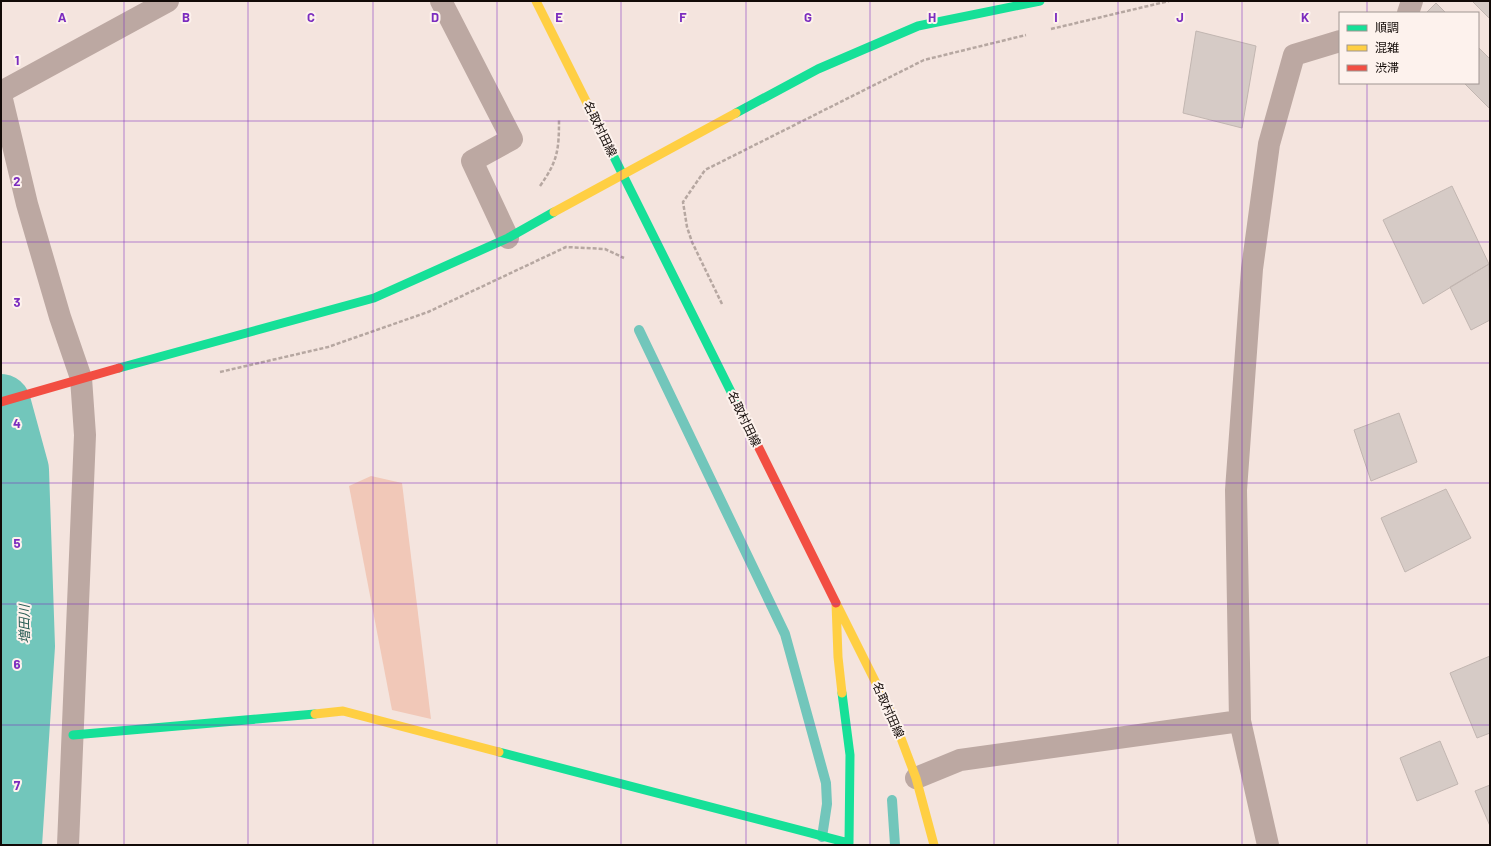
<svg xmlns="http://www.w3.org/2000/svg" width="1491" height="846" font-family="Barlow,'Noto Sans JP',sans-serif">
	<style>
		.green { fill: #f1c8b8 }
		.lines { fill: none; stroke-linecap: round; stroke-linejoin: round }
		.stream { stroke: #72c6bb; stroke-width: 10 }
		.river { stroke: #72c6bb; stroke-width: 60 }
		.building { fill: #d6cbc6; stroke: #c2b6b1 }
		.path { stroke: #b6a7a1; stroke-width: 2.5; stroke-dasharray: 4 2; stroke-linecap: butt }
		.street { stroke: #bca8a2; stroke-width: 22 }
		.fast { stroke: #16e098; stroke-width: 9 }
		.slow { stroke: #ffcf43; stroke-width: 9 }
		.jam { stroke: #f24e42; stroke-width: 9 }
		.grid { fill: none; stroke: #7b2cbf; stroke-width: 1; stroke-opacity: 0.55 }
		.labels { text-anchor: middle; stroke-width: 4; stroke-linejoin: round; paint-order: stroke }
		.street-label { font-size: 12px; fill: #120a07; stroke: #fdf2ed }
		.water-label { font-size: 13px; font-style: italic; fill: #285c55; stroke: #fdf2ed }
		.grid-label { font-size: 13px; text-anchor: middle; font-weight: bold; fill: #7b2cbf; stroke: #fdf2ed; stroke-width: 4; stroke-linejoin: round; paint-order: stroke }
	</style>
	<rect width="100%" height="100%" fill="#f4e4de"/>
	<path class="green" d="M371,476l31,7 29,236 -39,-9 -43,-224z"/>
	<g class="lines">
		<path class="stream" d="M639,330l146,304 41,149 1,21 -5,33
			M892,800l3,45"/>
		<path class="river" d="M1,404l18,66 6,176 -13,199"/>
	</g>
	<path class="building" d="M1472,1h18v18z
		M1436,3l10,10h-20z
		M1196,31l60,15 -14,82 -59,-15z
		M1479,48l11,11v50l-26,-26h14z
		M1452,186l37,78 -66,40 -40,-84z
		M1489,264l1,56 -19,10 -21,-43z
		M1399,413l18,49 -46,19 -17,-51z
		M1446,489l25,49 -66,34 -24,-54z
		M1490,656v77l-13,5 -27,-65z
		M1440,741l18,43 -41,17 -17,-43z
		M1490,785v41l-15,-35z"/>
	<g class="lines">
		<path class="path" d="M1051,29l118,-28
			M540,186c18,-25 19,-37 19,-67
			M722,304l-30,-62 -5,-15 -4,-25 22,-32 219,-110 102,-25
			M220,372l108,-25 100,-35 138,-65 39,2 19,9"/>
		<path class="street" d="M441,1l71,138 -40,22 36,77
			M1408,13l4,-12
			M1,92l167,-91
			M1,95l26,109 33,113 21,61 4,57 -17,410
			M916,778l44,-18 280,-39
			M1268,845l-28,-124 -4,-231 16,-221 17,-125 25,-89 46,-14"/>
		<path class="fast" d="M736,113l82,-44 100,-43 122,-25
			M611,151l142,285
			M119,368l255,-70 134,-60 46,-26
			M73,735l242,-21
			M499,752l350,91 1,-88 -8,-62"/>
		<path class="slow" d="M536,1l75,150
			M554,212l182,-99
			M836,603l57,114 23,61 18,67
			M836,603l2,54 4,36
			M315,714l28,-3 156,41"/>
		<path class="jam" d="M1,402l118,-34
			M753,436l83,167"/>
	</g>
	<path class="grid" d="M124,1v844M248,1v844M373,1v844M497,1v844M621,1v844M746,1v844M870,1v844M994,1v844M1118,1v844M1242,1v844M1367,1v12M1367,83v762M1,121h1489M1,242h1489M1,363h1489M1,483h1489M1,604h1489M1,725h1489"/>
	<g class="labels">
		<g class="street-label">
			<text transform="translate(600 129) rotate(64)" y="4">名取村田線</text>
			<text transform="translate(744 419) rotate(64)" y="4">名取村田線</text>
			<text transform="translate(888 710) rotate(66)" y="4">名取村田線</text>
		</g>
		<g class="water-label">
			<text transform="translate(24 624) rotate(-91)" y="5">増田川</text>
		</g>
	</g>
	<g class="grid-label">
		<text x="62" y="22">A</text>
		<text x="186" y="22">B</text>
		<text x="311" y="22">C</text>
		<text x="435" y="22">D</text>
		<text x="559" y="22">E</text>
		<text x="683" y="22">F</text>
		<text x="808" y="22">G</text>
		<text x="932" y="22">H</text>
		<text x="1056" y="22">I</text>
		<text x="1180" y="22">J</text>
		<text x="1305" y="22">K</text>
		<text x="17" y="65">1</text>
		<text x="17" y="186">2</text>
		<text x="17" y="307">3</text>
		<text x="17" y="428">4</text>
		<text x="17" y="548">5</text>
		<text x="17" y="669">6</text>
		<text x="17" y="790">7</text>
	</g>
	<rect width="1491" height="846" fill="none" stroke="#120a07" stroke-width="4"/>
	<rect x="1339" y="12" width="140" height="72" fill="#fdf2ed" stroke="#9f9591"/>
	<rect x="1347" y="25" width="20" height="6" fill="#16e098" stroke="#9f9591"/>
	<text x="1375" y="32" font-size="12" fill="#120a07">順調</text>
	<rect x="1347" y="45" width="20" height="6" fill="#ffcf43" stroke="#9f9591"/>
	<text x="1375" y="52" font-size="12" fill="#120a07">混雑</text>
	<rect x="1347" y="65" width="20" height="6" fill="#f24e42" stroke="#9f9591"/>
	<text x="1375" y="72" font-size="12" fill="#120a07">渋滞</text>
</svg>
